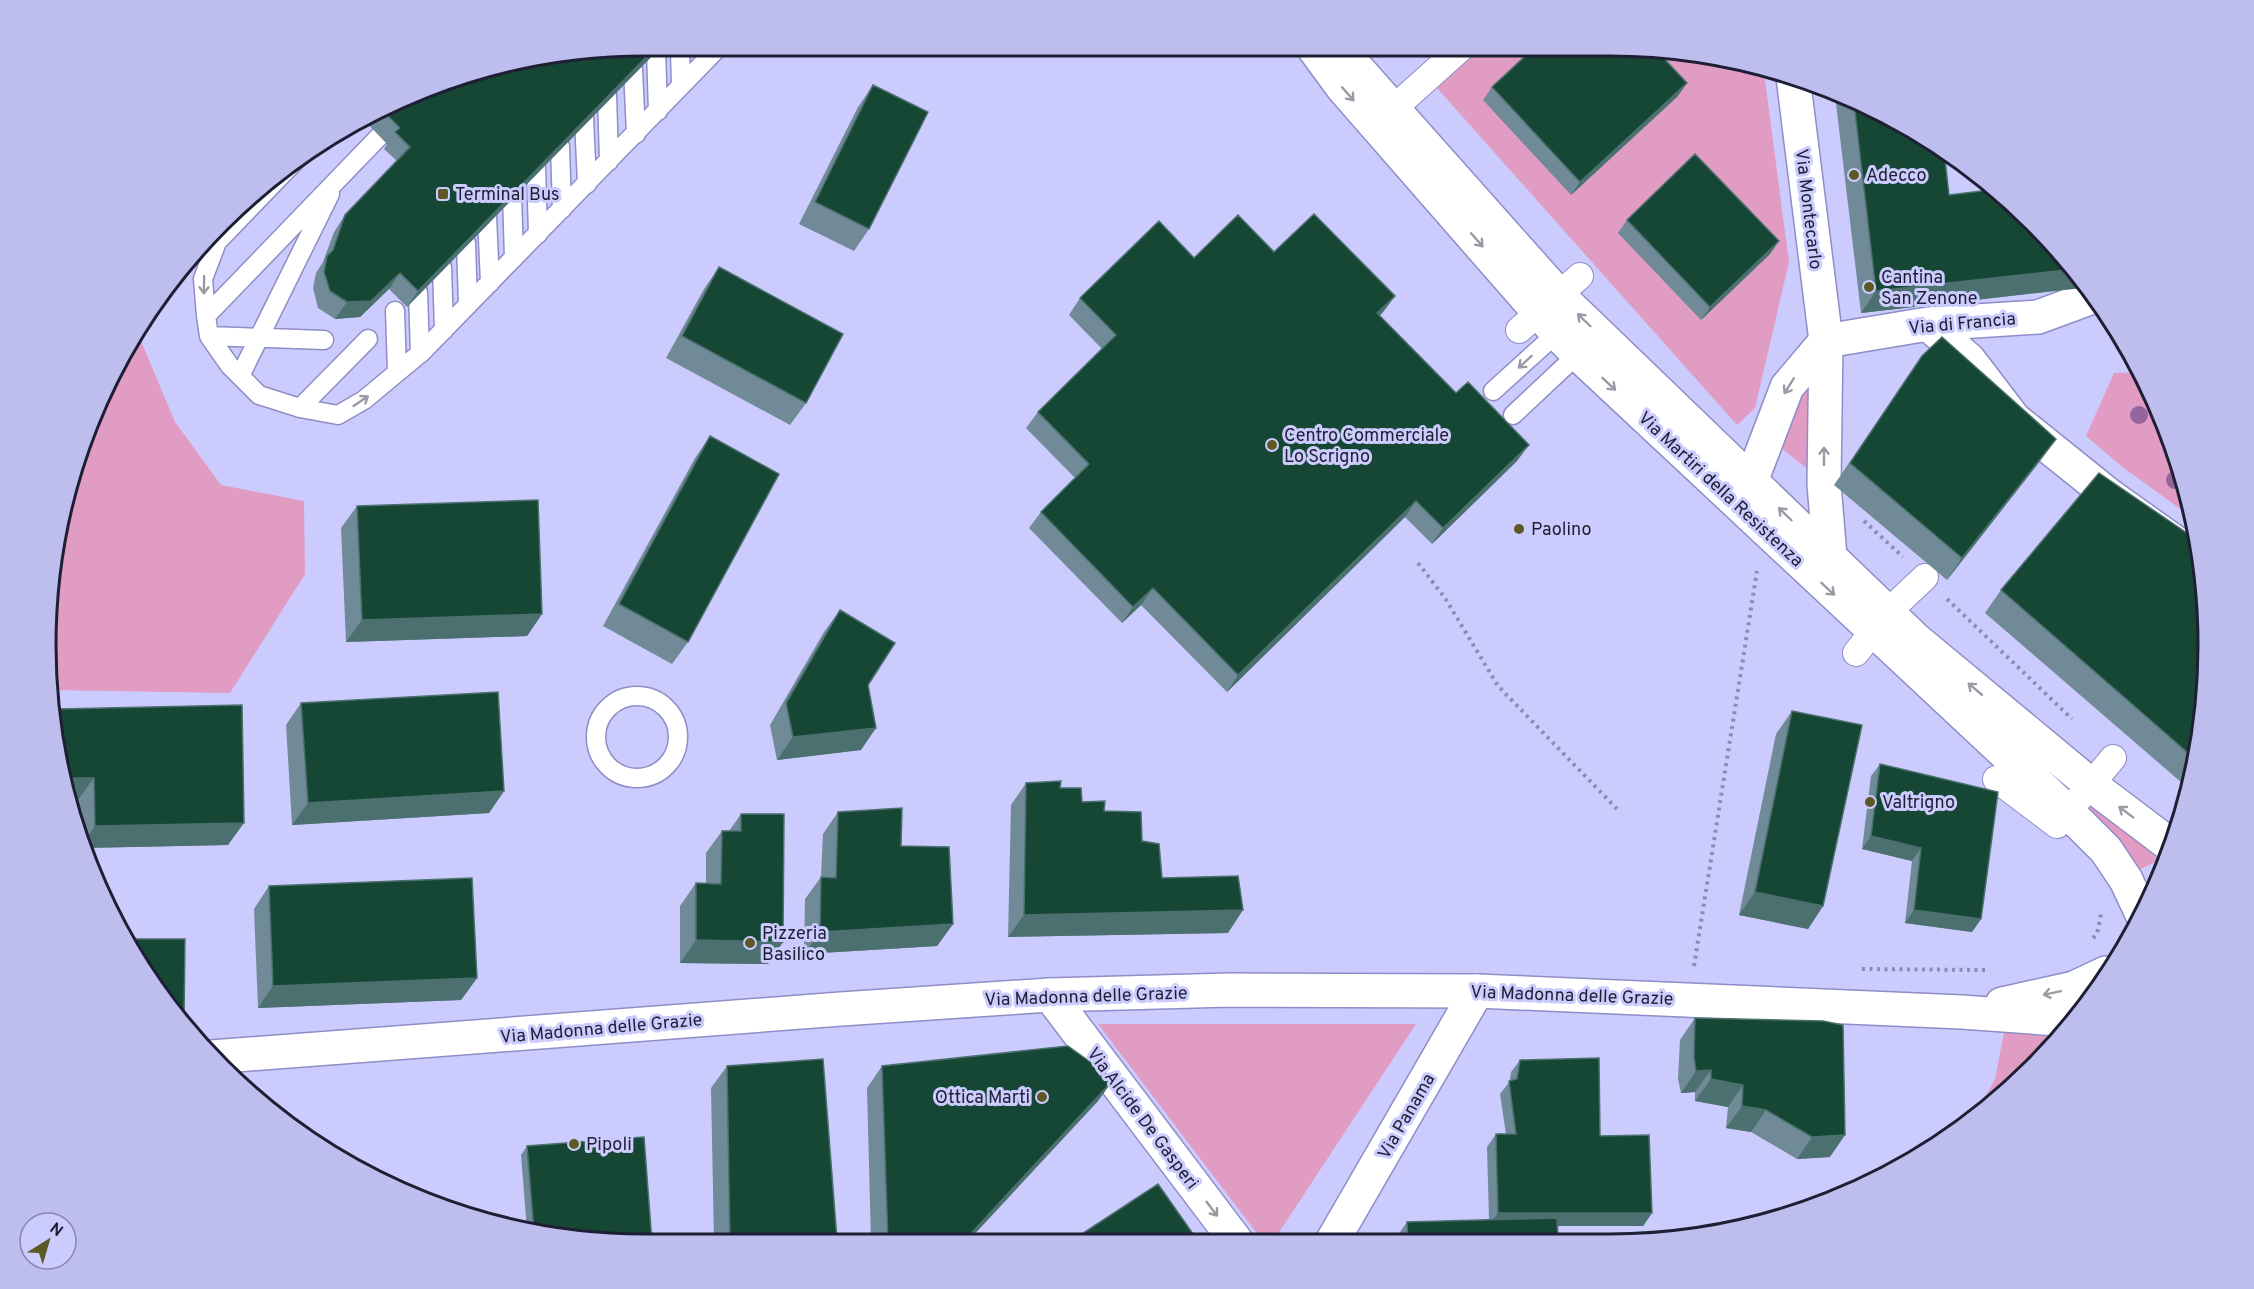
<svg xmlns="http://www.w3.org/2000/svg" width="2254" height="1289" font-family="Overpass,sans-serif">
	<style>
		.green { fill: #e19cc4 }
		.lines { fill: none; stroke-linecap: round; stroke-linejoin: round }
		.service-casing { stroke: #8e8dc7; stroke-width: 21 }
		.pedestrian-casing { stroke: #8e8dc7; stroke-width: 28 }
		.minor-casing { stroke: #8e8dc7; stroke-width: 36 }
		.secondary-casing { stroke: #8e8dc7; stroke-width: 36 }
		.path { stroke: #8b8cb3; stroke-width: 4; stroke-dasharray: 3 4.5; stroke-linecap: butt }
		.service { stroke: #fff; stroke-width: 18 }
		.pedestrian { stroke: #fff; stroke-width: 26 }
		.minor { stroke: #fff; stroke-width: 33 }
		.secondary { stroke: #fff; stroke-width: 33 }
		.tree { fill: #94659c }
		.wall { fill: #708a98 }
		.shaded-wall { fill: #4c6f70 }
		.building { fill: #164734; stroke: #4c6f70; stroke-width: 1.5 }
		.oneway { stroke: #9a9aa4 }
		.poi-dot { fill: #5d5825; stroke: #cbccfd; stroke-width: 2 }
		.labels { text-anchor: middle; stroke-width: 6; stroke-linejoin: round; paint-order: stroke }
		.poi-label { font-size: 18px; fill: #1e1e34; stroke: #cbccfd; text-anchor: start }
		.street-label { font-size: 18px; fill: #1e1e34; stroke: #cbccfd }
		.rim { fill: none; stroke: #1e1e34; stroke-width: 3 }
	</style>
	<rect width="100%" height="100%" fill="#cbccfd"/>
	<path class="green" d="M1648,46l115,19 26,197 -34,146 -18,17 -300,-337 44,-41z
		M136,329l39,93 46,63 83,16 1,73 -75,119 -183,-3 3,-123 16,-78 41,-109z
		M2143,372l4,8 42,110 4,28 -72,-52 -35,-30 28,-63z
		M1810,374l-1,96 -29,-23z
		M2093,800l66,60 -24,12 -49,-64z
		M1098,1024h318l-142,216h-12z
		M2004,1032h57l-27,36 -59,48 20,-37z"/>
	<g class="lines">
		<defs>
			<path id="service" d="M656,50l2,61
				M680,50l1,36
				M633,69l3,65
				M607,94l2,67
				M584,118l3,66
				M560,146l2,63
				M299,157l-82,85 -14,37 3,37 3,20 21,30 29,29 41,13 38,7 26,-15 59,-49 293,-301
				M536,167l2,67
				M512,194l2,64
				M487,216l3,67
				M466,243l2,62
				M442,267l2,63
				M418,292l2,62
				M395,311l2,60
				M206,316l221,-229
				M209,336l115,4
				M240,376l90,-182
				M1493,391l64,-58
				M300,408l68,-69
				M1513,415l65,-61
				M596 737a41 41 0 1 1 82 0a41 41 0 1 1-82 0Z"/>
			<path id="pedestrian" d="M1393,109l69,-62
				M1519,330l61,-54
				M1856,653l32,-41 37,-35
				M1996,779l61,46 56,-67"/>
			<path id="minor" d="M1793,77l33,264 -2,143 6,73
				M1928,324l41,36 45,59 96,77 90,64
				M1826,341l102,-17 110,-7 57,-21
				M1744,475l11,-4 32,-84 39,-46
				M1050,995l186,246
				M1333,1240l144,-249"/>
			<path id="secondary" d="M1313,47l30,41 214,245 21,21 490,458 38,38 20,30 16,34
				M1338,47l224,252 353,340 176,146 82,62
				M2002,1004l72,-16 32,-15
				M211,1057l630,-48 209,-14 180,-5 247,1 485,21 109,8"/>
		</defs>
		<use href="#service" class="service-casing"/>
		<use href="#pedestrian" class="pedestrian-casing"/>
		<use href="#minor" class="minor-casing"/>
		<use href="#secondary" class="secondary-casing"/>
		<path class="path" d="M1864,521l39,36
			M1418,563l27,35 53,88 120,124
			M1947,599l125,120
			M2093,938l4,-4 4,-20
			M1694,966l63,-395
			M1862,969l125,1"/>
		<use href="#service" class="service"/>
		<use href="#pedestrian" class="pedestrian"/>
		<use href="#minor" class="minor"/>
		<use href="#secondary" class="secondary"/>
	</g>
	<g class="tree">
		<circle cx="2139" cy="415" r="9"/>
		<circle cx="2175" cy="480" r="9"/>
	</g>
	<path class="wall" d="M658,50l-251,257 -18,-18 -29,28 -25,2 -17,-11 -5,-20 3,-15 7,-11 11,-30 11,-17 52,-54 -13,-12 3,-5 -25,-26 17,-11z
		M873,85l-4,144 -15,22 -55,-27 59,-117z
		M1492,87l186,9 -107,99 -88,-95z
		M1835,95l75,30 39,70 136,85 5,7 -229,26z
		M1627,220l143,34 -69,66 -83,-87z
		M1274,252l121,44 -15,20 137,145 -85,83 -27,-27 -178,175 -86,-87 -19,18 -93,-95 12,-16 34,-34 -49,-50 12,-16 64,-63 -33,-34 11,-17z
		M719,267l87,136 -16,22 -124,-67 38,-69z
		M1922,356l134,83 -16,22 -93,119 -113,-95z
		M710,436l-22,206 -16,22 -69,-38 92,-168z
		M357,506l185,108 -15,22 -181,6 -5,-114z
		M2001,590l203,133 -15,66 -204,-176z
		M840,610l21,140 -84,10 -7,-35 54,-93z
		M301,703l203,88 -15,22 -197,12 -6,-100z
		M59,709l169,136 -145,3 -4,-12 -1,-36h-10l-11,-38 -6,-42z
		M1792,711l31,195 -15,23 -69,-14 37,-181z
		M1880,764l101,155 -9,13 -67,-9 7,-62 -50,-12 9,-73z
		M1026,783l34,5 82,53 20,37 66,55 -220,4 3,-132z
		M838,812l63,34 52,78 -16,22 -133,8 1,-55 16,-22 2,-43z
		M741,814l42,128 -15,22 -88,-1v-57l16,-23h10v-30l16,-22h7z
		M269,886l208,92 -16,22 -203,8 -4,-99z
		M1695,1018l128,3 7,136 -33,2 -46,-27 -25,-4 2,-21 -33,-6v-9l-14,1 -3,-14 2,-39z
		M1520,1060l80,76 52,77 -9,13h-85v13l-160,1v-5l9,-13 82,-2 -2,-73 9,-13h10l-6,-40 10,-13 1,-9z
		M727,1066l110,174 1,2h-124l-3,-154z
		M882,1066l216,35 -130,140 -97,1 -4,-154z
		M527,1146l79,97 -79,-13 -6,-75z"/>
	<path class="shaded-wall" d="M653,50h5l-251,257 11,-16z
		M1687,83l-9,13 -107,99 9,-13z
		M1779,241l-9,13 -69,66 9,-13z
		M2075,269l10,11 5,7 -229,26 15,-22z
		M400,273l-11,16 -29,28 -25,2 12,-17z
		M1395,296l-12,16 -18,17 12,-16z
		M2056,439l-16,22 -93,119 15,-22z
		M1529,445l-12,16 -85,83 11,-16z
		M1416,501l-11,16 -178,175 11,-17z
		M1153,588l-12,17 -19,18 11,-16z
		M542,614l-15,22 -181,6 16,-22z
		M876,728l-15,22 -84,10 16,-23z
		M62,778h32l-16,22h-10z
		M504,791l-15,22 -197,12 16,-22z
		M244,823l-16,22 -145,3 -1,-3 13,-19z
		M1871,836l50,12 -9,13 -50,-12z
		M1755,892l68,14 -15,23 -69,-14z
		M1243,910l-15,23 -220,4 16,-22z
		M1914,910l67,9 -9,13 -67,-9z
		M953,924l-16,22 -133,8 16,-22z
		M696,940l87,2 -15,22 -88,-1z
		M477,978l-16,22 -203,8 15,-22z
		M176,1016h8l-3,5z
		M1711,1070l-16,22 -14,1 15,-22z
		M1114,1079l-16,22 -130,140h-4z
		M1711,1079l32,6 -15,22 -33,-6z
		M1742,1106l24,4 -15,22 -25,-4z
		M1845,1135l-15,22 -33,2 15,-22z
		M1498,1213h154l-9,13h-154z"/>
	<path class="building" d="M1648,46l5,1 34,36 -107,99 -88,-95 43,-40z
		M566,50h87l-235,241 -18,-18 -29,28 -24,1 -17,-11 -6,-19 3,-16 6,-6 12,-35 65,-68 -15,-15 5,-4 -21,-21 73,-30z
		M873,85l55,27 -59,117 -54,-27z
		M1854,103l56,22 34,26 5,44 49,-6 7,5 70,75 -199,22z
		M1695,154l84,87 -69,66 -83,-87z
		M1314,214l81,82 -18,17 79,80 12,-11 61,63 -86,83 -27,-27 -178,174 -85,-87 -20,19 -92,-95 48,-48 -51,-52 78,-77 -36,-37 79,-77 35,37 44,-43 36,37z
		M719,267l124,67 -37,69 -124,-67z
		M1942,337l114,102 -94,119 -112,-95 72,-107z
		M710,436l69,38 -91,168 -69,-38z
		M2099,473l98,67 11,66 -4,117 -9,36 -194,-169z
		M538,500l4,114 -180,6 -5,-114z
		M840,610l55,33 -27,42 8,43 -83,9 -7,-34z
		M498,692l6,99 -196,12 -7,-100z
		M242,705l2,118 -149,3 -1,-48h-32l-3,-69z
		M1792,711l70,14 -39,181 -68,-14z
		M1880,764l118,28 -17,127 -67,-9 7,-62 -50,-12z
		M1061,781l-1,7h21l1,14 23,-1 -1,10 37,1 1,29 17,3 3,34 76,-2 5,34 -219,5 2,-132z
		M902,808l-1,38 48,1 4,77 -133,8 1,-55 15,1 2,-66z
		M741,814h43l-1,128 -87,-2v-57l25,1 1,-53h19z
		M472,878l5,100 -204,8 -4,-100z
		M123,939h62l-1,77h-8l-51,-71z
		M1695,1018l128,3 20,4 2,110 -33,2 -46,-27 -24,-4 1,-21 -32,-6v-9l-15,1 -2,-14z
		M1068,1046l46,33 -150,162 -76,1 -6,-176z
		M1599,1058l1,78 49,-1 3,78h-154l-2,-79h20l-7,-53 8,-2 3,-19z
		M823,1059l14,181 1,2h-108l-3,-176z
		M644,1137l8,106h-46l-72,-12 -7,-85z
		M1158,1184l40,57h-127z
		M1557,1218l1,21 -150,1 -1,-18z"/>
	<defs><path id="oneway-shaft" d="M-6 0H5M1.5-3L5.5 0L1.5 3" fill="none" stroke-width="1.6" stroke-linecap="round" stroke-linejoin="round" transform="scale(1.5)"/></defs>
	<g class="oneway">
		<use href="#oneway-shaft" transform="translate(1348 94) rotate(49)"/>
		<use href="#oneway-shaft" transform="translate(1477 240) rotate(49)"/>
		<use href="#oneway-shaft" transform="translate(204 285) rotate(91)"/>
		<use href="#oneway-shaft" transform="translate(1584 320) rotate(-136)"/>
		<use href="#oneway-shaft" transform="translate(1525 362) rotate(138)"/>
		<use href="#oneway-shaft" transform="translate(1609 384) rotate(43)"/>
		<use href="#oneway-shaft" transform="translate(1789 386) rotate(122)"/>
		<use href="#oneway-shaft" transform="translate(361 401) rotate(-34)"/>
		<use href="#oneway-shaft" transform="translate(1824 456) rotate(-90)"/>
		<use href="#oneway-shaft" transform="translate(1785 514) rotate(-136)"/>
		<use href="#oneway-shaft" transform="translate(1828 589) rotate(43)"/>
		<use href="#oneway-shaft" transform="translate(1975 689) rotate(-140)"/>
		<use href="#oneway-shaft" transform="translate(2126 812) rotate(-143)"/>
		<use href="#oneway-shaft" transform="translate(2052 993) rotate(168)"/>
		<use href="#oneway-shaft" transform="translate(1212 1209) rotate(53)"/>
	</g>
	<g class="poi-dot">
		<circle cx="1854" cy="175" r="6"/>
		<rect x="437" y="188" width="12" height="12" rx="3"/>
		<circle cx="1869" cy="287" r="6"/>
		<circle cx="1272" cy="445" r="6"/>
		<circle cx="1519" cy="529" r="6"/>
		<circle cx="1870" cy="802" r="6"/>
		<circle cx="750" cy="943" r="6"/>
		<circle cx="1042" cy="1097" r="6"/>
		<circle cx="574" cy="1144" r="6"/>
	</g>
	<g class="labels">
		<g class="poi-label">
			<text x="1866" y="181">Adecco</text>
			<text x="455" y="200">Terminal Bus</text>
			<text x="1881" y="283">Cantina<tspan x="1881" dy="21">San Zenone</tspan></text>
			<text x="1284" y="441">Centro Commerciale<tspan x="1284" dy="21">Lo Scrigno</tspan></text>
			<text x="1531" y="535">Paolino</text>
			<text x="1882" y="808">Valtrigno</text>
			<text x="762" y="939">Pizzeria<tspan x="762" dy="21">Basilico</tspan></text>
			<text x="1030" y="1103" text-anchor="end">Ottica Marti</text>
			<text x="586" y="1150">Pipoli</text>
		</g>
		<g class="street-label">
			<text transform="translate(1809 209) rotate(83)" y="6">Via Montecarlo</text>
			<text transform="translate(1962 323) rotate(-5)" y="6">Via di Francia</text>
			<text transform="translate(1721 489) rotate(43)" y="6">Via Martiri della Resistenza</text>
			<text transform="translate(1572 995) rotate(2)" y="6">Via Madonna delle Grazie</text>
			<text transform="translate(1086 996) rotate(-2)" y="6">Via Madonna delle Grazie</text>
			<text transform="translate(601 1028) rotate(-5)" y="6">Via Madonna delle Grazie</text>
			<text transform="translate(1406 1116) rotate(-60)" y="6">Via Panama</text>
			<text transform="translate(1143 1118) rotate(53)" y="6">Via Alcide De Gasperi</text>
		</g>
	</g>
	<path d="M0 0H2254V1289H0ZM645 56H1609A589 589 0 0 1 2198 645V645A589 589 0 0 1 1609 1234H645A589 589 0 0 1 56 645V645A589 589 0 0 1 645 56Z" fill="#bdbeed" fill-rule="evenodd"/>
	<path class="rim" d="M645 56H1609A589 589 0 0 1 2198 645V645A589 589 0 0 1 1609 1234H645A589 589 0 0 1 56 645V645A589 589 0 0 1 645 56Z"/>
	<g transform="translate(48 1241) rotate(37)"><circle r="28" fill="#cbccfd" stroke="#8686ad" stroke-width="1.5"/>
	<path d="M0-4.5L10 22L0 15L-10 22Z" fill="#5d5825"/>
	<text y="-9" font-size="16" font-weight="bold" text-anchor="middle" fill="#1e1e34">N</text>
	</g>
</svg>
